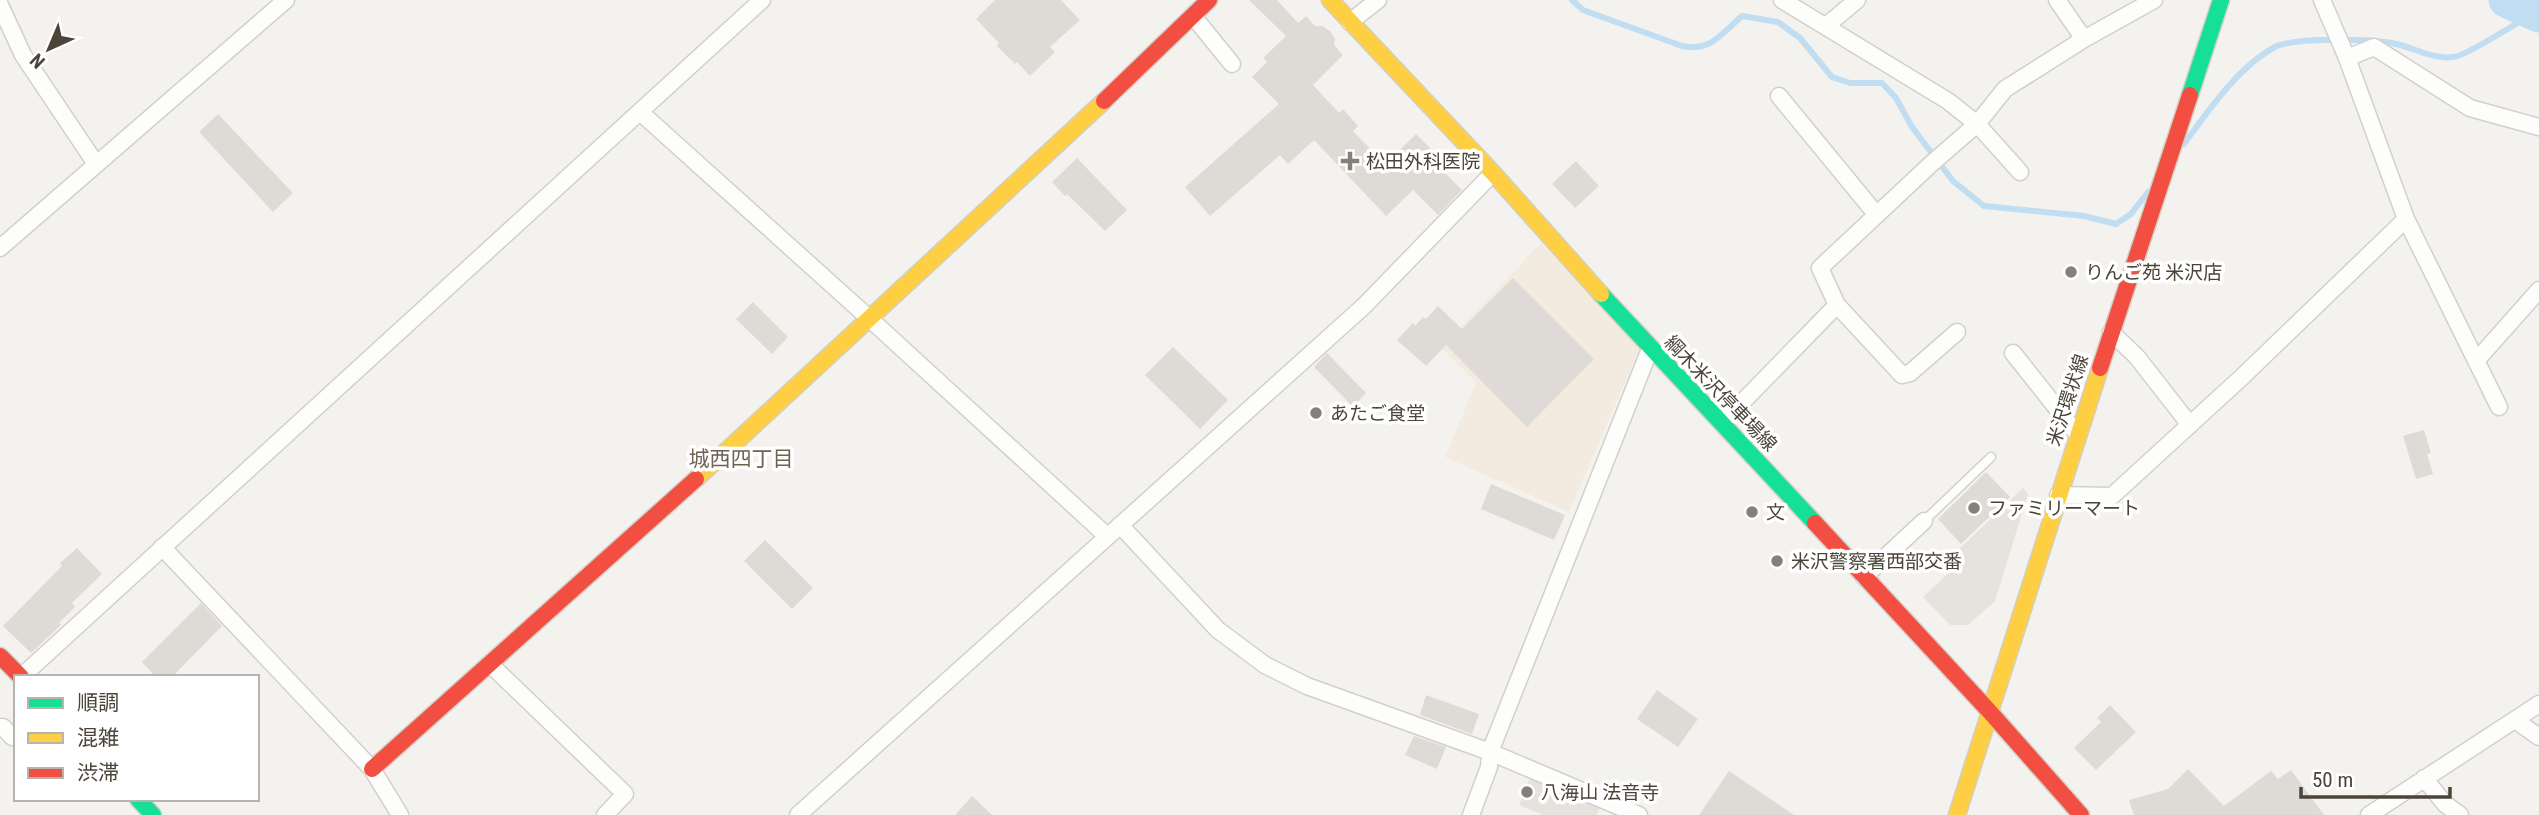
<svg xmlns="http://www.w3.org/2000/svg" width="2539" height="815" font-family="'Roboto Condensed','Noto Sans JP',sans-serif">
	<style>
		.commercial { fill: #f3ebdf }
		.parking { fill: #e6e3df }
		.lines { fill: none; stroke-linecap: round; stroke-linejoin: round }
		.stream { stroke: #c0ddf1; stroke-width: 6 }
		.river { stroke: #c0ddf1; stroke-width: 35 }
		.building { fill: #dedbd6 }
		.lane-casing { stroke: #d2d0cb; stroke-width: 11 }
		.street-casing { stroke: #d2d0cb; stroke-width: 19 }
		.fast-casing { stroke: #d3cfc5; stroke-width: 19 }
		.slow-casing { stroke: #d3cfc5; stroke-width: 19 }
		.jam-casing { stroke: #d3cfc5; stroke-width: 19 }
		.lane { stroke: #fdfdfc; stroke-width: 8 }
		.street { stroke: #fdfdfc; stroke-width: 16 }
		.fast { stroke: #16e098; stroke-width: 16 }
		.slow { stroke: #ffcf43; stroke-width: 16 }
		.jam { stroke: #f24e42; stroke-width: 16 }
		.poi-dot { fill: #868178; stroke: #fff; stroke-width: 2.5 }
		.labels { text-anchor: middle; stroke-width: 7; stroke-linejoin: round; paint-order: stroke }
		.poi-label { font-size: 19px; fill: #4b4439; stroke: #fff; text-anchor: start }
		.street-label { font-size: 19px; fill: #4b4439; stroke: #fff }
		.neighbourhood-label { font-size: 21px; fill: #6e6250; stroke: #fff }
	</style>
	<rect width="100%" height="100%" fill="#f4f2ee"/>
	<path class="commercial" d="M1541,243l99,105 -71,164 -124,-55 31,-74 -35,-35z"/>
	<path class="parking" d="M2023,488l5,6 -33,107 -27,24h-18l-27,-28 38,-36 -7,-7z
		M1530,778l70,29 -3,8h-54l-24,-10z"/>
	<g class="lines">
		<path class="stream" d="M1572,0l11,10 99,36c29,6 39,-12 60,-30l36,6 22,16 32,39 18,6h32l14,15 16,29 41,54 31,25 100,10 32,8 15,-10 17,-22
			M2184,144c24,-33 55,-78 91,-97 20,-10 95,-8 117,-4 22,4 40,17 62,14 14,-2 64,-35 80,-44"/>
		<path class="river" d="M2506,0l33,15"/>
	</g>
	<path class="building" d="M995,0h66l19,20 -30,27 5,5 -25,24 -13,-14 -2,2 -18,-18 2,-3 -23,-24z
		M1249,0h28l21,23 8,-7 9,10h7l8,5 5,8 -1,6 9,10 -30,30 26,28 4,-4 15,17 -5,5 32,33 31,-30 29,29 -5,5 22,22 -24,25 -25,-25 -27,26 -72,-76 -26,24 -8,-9 -70,61 -25,-29 94,-83 -27,-27 15,-15 -4,-4 23,-22z
		M218,114l75,79 -20,19 -74,-80z
		M1077,158l50,52 -22,21 -38,-37 -2,2 -13,-14z
		M1576,161l23,25 -24,22 -23,-24z
		M1513,278l81,81 -67,68 -81,-82 -20,21 -29,-26 16,-17 2,3 8,-9 3,2 12,-13 24,23z
		M753,302l35,35 -16,17 -36,-35z
		M1173,347l55,53 -28,29 -55,-54z
		M1327,353l39,40 -13,14 -39,-40z
		M2424,430l7,23 -4,1 6,20 -17,5 -13,-43z
		M1986,472l24,25 -49,47 -23,-25z
		M1491,484l74,31 -11,25 -73,-31z
		M765,540l48,48 -21,21 -48,-48z
		M77,548l25,26 -30,29 3,4 -16,16 2,2 -30,28 -28,-27 59,-60 -2,-3z
		M201,603l21,23 -50,51h-16l-14,-15z
		M1657,690l41,29 -20,28 -41,-28z
		M1426,695l53,19 -7,20 -52,-19z
		M2110,705l26,27 -40,38 -22,-22 27,-26 -4,-4z
		M1414,736l32,11 -9,22 -32,-14z
		M2188,769l36,37 47,-35 7,8 13,-9 33,45h-190l-5,-15 39,-11z
		M1729,771l65,44h-95z
		M972,796l20,19h-37z"/>
	<g class="lines">
		<defs>
			<path id="lane" d="M1924,521l67,-64"/>
			<path id="street" d="M1782,0l166,101 29,23 43,48
				M2057,0l27,39
				M2322,0l25,58 59,161 93,188
				M0,5l23,50 73,109
				M1193,16l39,48
				M1350,22l28,-22
				M1826,26l31,-26
				M2347,58l27,-11 96,61 69,19
				M1779,96l97,118
				M640,112l230,207 237,217
				M0,248l286,-248
				M1837,305l65,70 8,-2 47,-41
				M2111,332l26,25 53,68
				M2013,353l65,82
				M2476,361l63,-71
				M1722,423l115,-118 -17,-37 111,-104 46,-40 28,-35 79,-50 70,-39
				M2058,495l54,1 130,-119 164,-158
				M1120,525l98,105 47,35 42,21 183,66 149,63
				M162,547l210,222 28,46
				M1864,577l60,-56
				M491,665l134,129 -20,21
				M21,677l741,-677
				M2515,720l24,17
				M0,727h3l9,10 4,-3
				M2424,778l21,26 15,11
				M798,815l566,-509 129,-133
				M1471,815l18,-48 1,-15 160,-403
				M2369,815l170,-111"/>
			<path id="fast" d="M2190,95l31,-95
				M1601,294l214,229
				M138,799l15,16"/>
			<path id="slow" d="M1330,0l163,173 108,121
				M696,479l408,-378
				M1957,815l143,-447"/>
			<path id="jam" d="M1104,101l105,-101
				M2100,368l90,-273
				M1815,523l175,189 91,103
				M0,656l21,21
				M372,769l324,-290"/>
		</defs>
		<use href="#lane" class="lane-casing"/>
		<use href="#street" class="street-casing"/>
		<use href="#fast" class="fast-casing"/>
		<use href="#slow" class="slow-casing"/>
		<use href="#jam" class="jam-casing"/>
		<use href="#lane" class="lane"/>
		<use href="#street" class="street"/>
		<use href="#fast" class="fast"/>
		<use href="#slow" class="slow"/>
		<use href="#jam" class="jam"/>
	</g>
	<g class="poi-dot">
		<path d="M1346.5 150.5h7v7h7v7h-7v7h-7v-7h-7v-7h7z"/>
		<circle cx="2071" cy="272" r="7"/>
		<circle cx="1316" cy="413" r="7"/>
		<circle cx="1974" cy="508" r="7"/>
		<circle cx="1752" cy="512" r="7"/>
		<circle cx="1777" cy="561" r="7"/>
		<circle cx="1527" cy="792" r="7"/>
	</g>
	<g class="labels">
		<g class="poi-label">
			<text x="1366" y="168">松田外科医院</text>
			<text x="2085" y="279">りんご苑 米沢店</text>
			<text x="1330" y="420">あたご食堂</text>
			<text x="1988" y="515">ファミリーマート</text>
			<text x="1766" y="519">文</text>
			<text x="1791" y="568">米沢警察署西部交番</text>
			<text x="1541" y="799">八海山 法音寺</text>
		</g>
		<g class="street-label">
			<text transform="translate(1721 393) rotate(46)" y="7">綱木米沢停車場線</text>
			<text transform="translate(2067 400) rotate(-72)" y="7">米沢環状線</text>
		</g>
		<g class="neighbourhood-label">
			<text x="741" y="466">城西四丁目</text>
		</g>
	</g>
	<rect x="14" y="675" width="245" height="126" fill="#ffffff" stroke="#b7b4b0" stroke-width="2"/>
	<rect x="28" y="698" width="35" height="10" fill="#16e098" stroke="#b7b4b0" stroke-width="2"/>
	<text x="77" y="710" font-size="21" fill="#4b4439">順調</text>
	<rect x="28" y="733" width="35" height="10" fill="#ffcf43" stroke="#b7b4b0" stroke-width="2"/>
	<text x="77" y="745" font-size="21" fill="#4b4439">混雑</text>
	<rect x="28" y="768" width="35" height="10" fill="#f24e42" stroke="#b7b4b0" stroke-width="2"/>
	<text x="77" y="780" font-size="21" fill="#4b4439">渋滞</text>
	<g transform="translate(49 49) rotate(224)" stroke="#ffffff" stroke-width="5" paint-order="stroke">
	<path d="M0-5L12 26L0 18L-12 26Z" fill="#4b4439"/>
	<text y="-10" font-size="19" font-weight="bold" text-anchor="middle" fill="#4b4439">N</text>
	</g>
	<path d="M2301 787v10h149v-10" fill="none" stroke="#4b4439" stroke-width="3.5"/>
	<text x="2312" y="787" font-size="21" fill="#4b4439" stroke="#ffffff" stroke-width="5" paint-order="stroke">50 m</text>
</svg>
